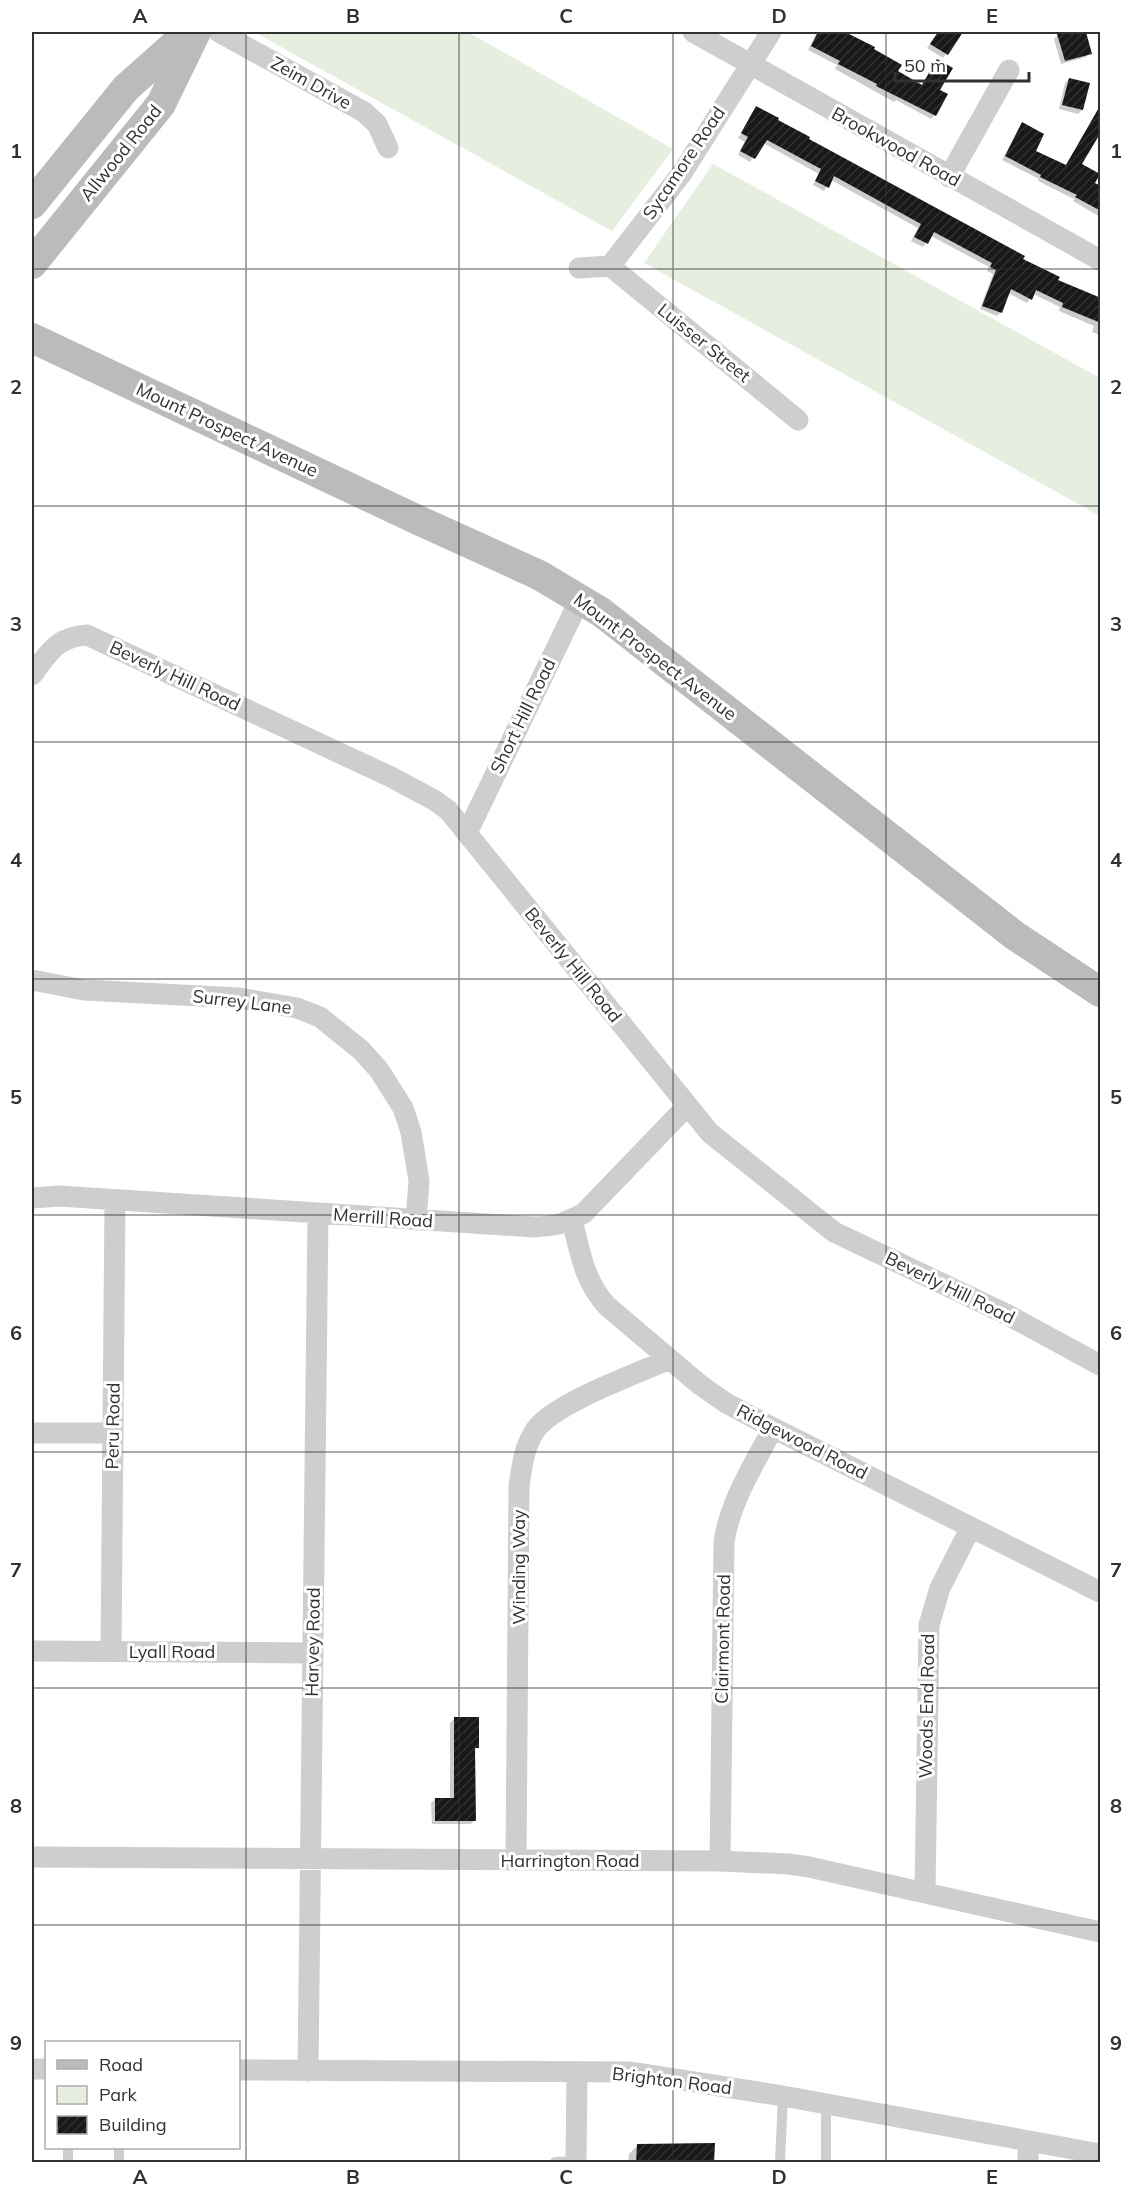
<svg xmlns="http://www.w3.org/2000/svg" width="1132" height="2194" font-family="Mulish,sans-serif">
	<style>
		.green { fill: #e6eedf }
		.shadow { fill: #0003 }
		.building { fill: url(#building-hatch) }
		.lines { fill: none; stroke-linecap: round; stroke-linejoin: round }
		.lane { stroke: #cecece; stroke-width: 10 }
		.street { stroke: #cecece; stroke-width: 21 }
		.secondary { stroke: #bbb; stroke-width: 30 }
		.grid { fill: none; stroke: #313131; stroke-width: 1.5; stroke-opacity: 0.55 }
		.labels { text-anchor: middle; stroke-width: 6; stroke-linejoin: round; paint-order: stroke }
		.street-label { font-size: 18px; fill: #313131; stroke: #fff }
		.neatline { fill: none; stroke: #313131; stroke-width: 2 }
		.grid-label { font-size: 20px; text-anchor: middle; font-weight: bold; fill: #313131 }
	</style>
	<defs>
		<pattern id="building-hatch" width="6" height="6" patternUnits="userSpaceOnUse" patternTransform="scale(1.5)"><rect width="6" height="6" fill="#181818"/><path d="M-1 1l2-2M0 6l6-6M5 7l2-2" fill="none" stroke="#313131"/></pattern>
	</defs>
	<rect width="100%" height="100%" fill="#fff"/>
	<path class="green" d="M254,32h214l205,117 -61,82z
		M713,164l387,214v138l-456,-253z"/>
	<path class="shadow" d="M817,32h24l32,16 -1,2 24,22 25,14 16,-26 1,30 -3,25 -4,4 -35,-19 -2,2 -59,-33 2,-4 -29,-15z
		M938,32h16l5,3 -16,23 -16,-10z
		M1072,32h12l6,21 -4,4 -25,7 -7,-25 4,-4z
		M1069,79l13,31 -4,4 -19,-5 6,-26z
		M757,108l50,31 249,142 44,20v34l-8,-3 2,-6 -35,-15 1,-4 -27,-13 -6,9 -19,-10 -7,19 -4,4 -17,-7 13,-35 -6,-3 2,-4 -58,-31 -8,11 -12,-6 7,-13 -87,-48 -7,11 -11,-6 6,-11 -56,-31 -13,19 -12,-7 7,-13 -7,-4z
		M1096,115l4,1v17h-2l-18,32 13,18 7,4v30l-27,-16 1,-2 -36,-18 1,-2 -37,-19 17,-32 15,23 31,15z
		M454,1719l23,28 -3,4 1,69 -4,4h-39l-1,-21 4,-4h15v-76z
		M638,2145l74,17h-84l1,-8z"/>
	<path class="building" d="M818,32h27l30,15 -1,2 28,16 -4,6 24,14 15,-26 16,9 -13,22 8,4 -12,22 -60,-30 1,-2 -39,-20 2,-3 -29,-15z
		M938,32h25l-15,23 -18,-11z
		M1066,32h20l6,22 -27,7 -8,-27z
		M1069,78l21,5 -7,27 -21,-5z
		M1101,104v28l-19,32 18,10 -5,9 6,3v25l-26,-14 2,-2 -37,-18 1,-2 -36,-19 17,-34 22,12 -8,17 30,14z
		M756,106l23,12 -1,2 32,17 -1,2 216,117 -2,3 37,18 -2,3 43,18v25l-39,-16 1,-4 -27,-13 -4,10 -21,-11 -9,24 -20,-7 14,-36 -6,-3 2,-4 -58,-31 -6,12 -14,-7 7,-13 -87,-48 -5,12 -14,-7 6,-12 -54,-29 -12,19 -15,-8 8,-14 -7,-4z
		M454,1717h25v31h-4l1,73h-41v-23h19z
		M715,2143l-1,20h-78l1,-19z"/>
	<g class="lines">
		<path class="lane" d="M68,2148v14
			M119,2148v14
			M555,2162l21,-1
			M780,2162l3,-66
			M826,2162v-57"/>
		<path class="street" d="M219,32l145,80 13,12 11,24
			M693,32l407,228
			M949,177l60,-107
			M610,266l188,154
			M579,268l31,-2 72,-93 89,-141
			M32,675c17,-22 24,-38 55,-40l304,142 43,23 14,10 262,323 124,99 172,82 94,51
			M467,833l113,-234
			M32,980l52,10 155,8 58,10 23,9 41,33 18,20 24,38 8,24 8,49 -3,39
			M32,1198l27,-2 475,31c22,-1 30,-3 50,-14l103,-107
			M572,1220c8,32 12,61 35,86l92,78 27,19 47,25 327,164
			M32,1433h81
			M32,1651l281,2
			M111,1652l4,-452
			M32,1857l688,4 69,3 20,3 291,65
			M516,1860l3,-374c3,-20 5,-40 17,-57 21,-27 100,-55 134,-70
			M720,1861l4,-319c6,-41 30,-77 49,-114
			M925,1893l4,-268 11,-37 31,-61
			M32,2069h14
			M238,2070l393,2 152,24 317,58
			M308,2071l10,-857
			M576,2162l1,-90
			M1028,2162v-21"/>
		<path class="secondary" d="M32,204l94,-116 63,-56
			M32,264l129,-160 35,-72
			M32,338l388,183 119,54 62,37 413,323 86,57"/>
	</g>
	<path class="grid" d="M246,32v2130M459,32v2130M673,32v2130M886,32v2130M32,269h1068M32,506h1068M32,742h1068M32,979h1068M32,1215h1068M32,1452h1068M32,1688h1068M32,1925h1068"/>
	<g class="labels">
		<g class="street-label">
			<text transform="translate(311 83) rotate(29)" y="6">Zeim Drive</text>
			<text transform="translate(896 147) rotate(29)" y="6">Brookwood Road</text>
			<text transform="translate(121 153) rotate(-51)" y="6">Allwood Road</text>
			<text transform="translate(684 163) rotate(-56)" y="6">Sycamore Road</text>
			<text transform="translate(704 343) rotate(39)" y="6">Luisser Street</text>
			<text transform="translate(227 430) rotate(25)" y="6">Mount Prospect Avenue</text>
			<text transform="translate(655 657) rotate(37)" y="6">Mount Prospect Avenue</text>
			<text transform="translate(175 676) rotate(25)" y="6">Beverly Hill Road</text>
			<text transform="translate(523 716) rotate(-64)" y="6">Short Hill Road</text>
			<text transform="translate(573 965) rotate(51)" y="6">Beverly Hill Road</text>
			<text transform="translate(242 1002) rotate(7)" y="6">Surrey Lane</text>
			<text transform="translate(383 1218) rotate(4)" y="6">Merrill Road</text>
			<text transform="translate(950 1288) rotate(26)" y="6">Beverly Hill Road</text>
			<text transform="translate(113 1426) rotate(-89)" y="6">Peru Road</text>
			<text transform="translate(802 1442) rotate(27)" y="6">Ridgewood Road</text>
			<text transform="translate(519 1567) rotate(-90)" y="6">Winding Way</text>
			<text transform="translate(723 1639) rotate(-89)" y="6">Clairmont Road</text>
			<text transform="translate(313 1642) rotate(-89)" y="6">Harvey Road</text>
			<text x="172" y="1658">Lyall Road</text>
			<text transform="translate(927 1706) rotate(-89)" y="6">Woods End Road</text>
			<text x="570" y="1867">Harrington Road</text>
			<text transform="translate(672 2081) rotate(7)" y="6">Brighton Road</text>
		</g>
	</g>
	<rect width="1132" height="2194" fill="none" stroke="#ffffff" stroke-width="66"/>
	<rect x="45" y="2041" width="195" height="108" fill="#ffffff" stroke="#adadad" stroke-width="1.5"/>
	<rect x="57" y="2060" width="30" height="9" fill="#bbbbbb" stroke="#adadad" stroke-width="1.5"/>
	<text x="99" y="2071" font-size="18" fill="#313131">Road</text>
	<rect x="57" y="2086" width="30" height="18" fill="#e6eedf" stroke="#adadad" stroke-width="1.5"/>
	<text x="99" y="2101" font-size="18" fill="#313131">Park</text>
	<rect x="57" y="2116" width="30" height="18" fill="url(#building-hatch)" stroke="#adadad" stroke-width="1.5"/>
	<text x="99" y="2131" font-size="18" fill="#313131">Building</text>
	<path d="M895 72v9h134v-9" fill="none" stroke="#313131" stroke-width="3"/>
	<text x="904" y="72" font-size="18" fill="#313131" stroke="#ffffff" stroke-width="4.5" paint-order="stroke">50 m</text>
	<rect x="33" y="33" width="1066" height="2128" class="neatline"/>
	<g class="grid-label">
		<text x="140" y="23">A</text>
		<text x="353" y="23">B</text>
		<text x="566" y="23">C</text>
		<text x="779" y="23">D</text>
		<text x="992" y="23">E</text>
		<text x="16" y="158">1</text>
		<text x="1116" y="158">1</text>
		<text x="16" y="394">2</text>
		<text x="1116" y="394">2</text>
		<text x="16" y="631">3</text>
		<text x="1116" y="631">3</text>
		<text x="16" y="867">4</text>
		<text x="1116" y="867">4</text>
		<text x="16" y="1104">5</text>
		<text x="1116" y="1104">5</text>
		<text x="16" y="1340">6</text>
		<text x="1116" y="1340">6</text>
		<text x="16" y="1577">7</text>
		<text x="1116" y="1577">7</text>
		<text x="16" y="1813">8</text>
		<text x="1116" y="1813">8</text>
		<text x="16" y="2050">9</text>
		<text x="1116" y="2050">9</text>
		<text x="140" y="2184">A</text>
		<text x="353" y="2184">B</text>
		<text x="566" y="2184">C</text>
		<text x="779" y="2184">D</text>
		<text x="992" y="2184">E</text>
	</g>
</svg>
